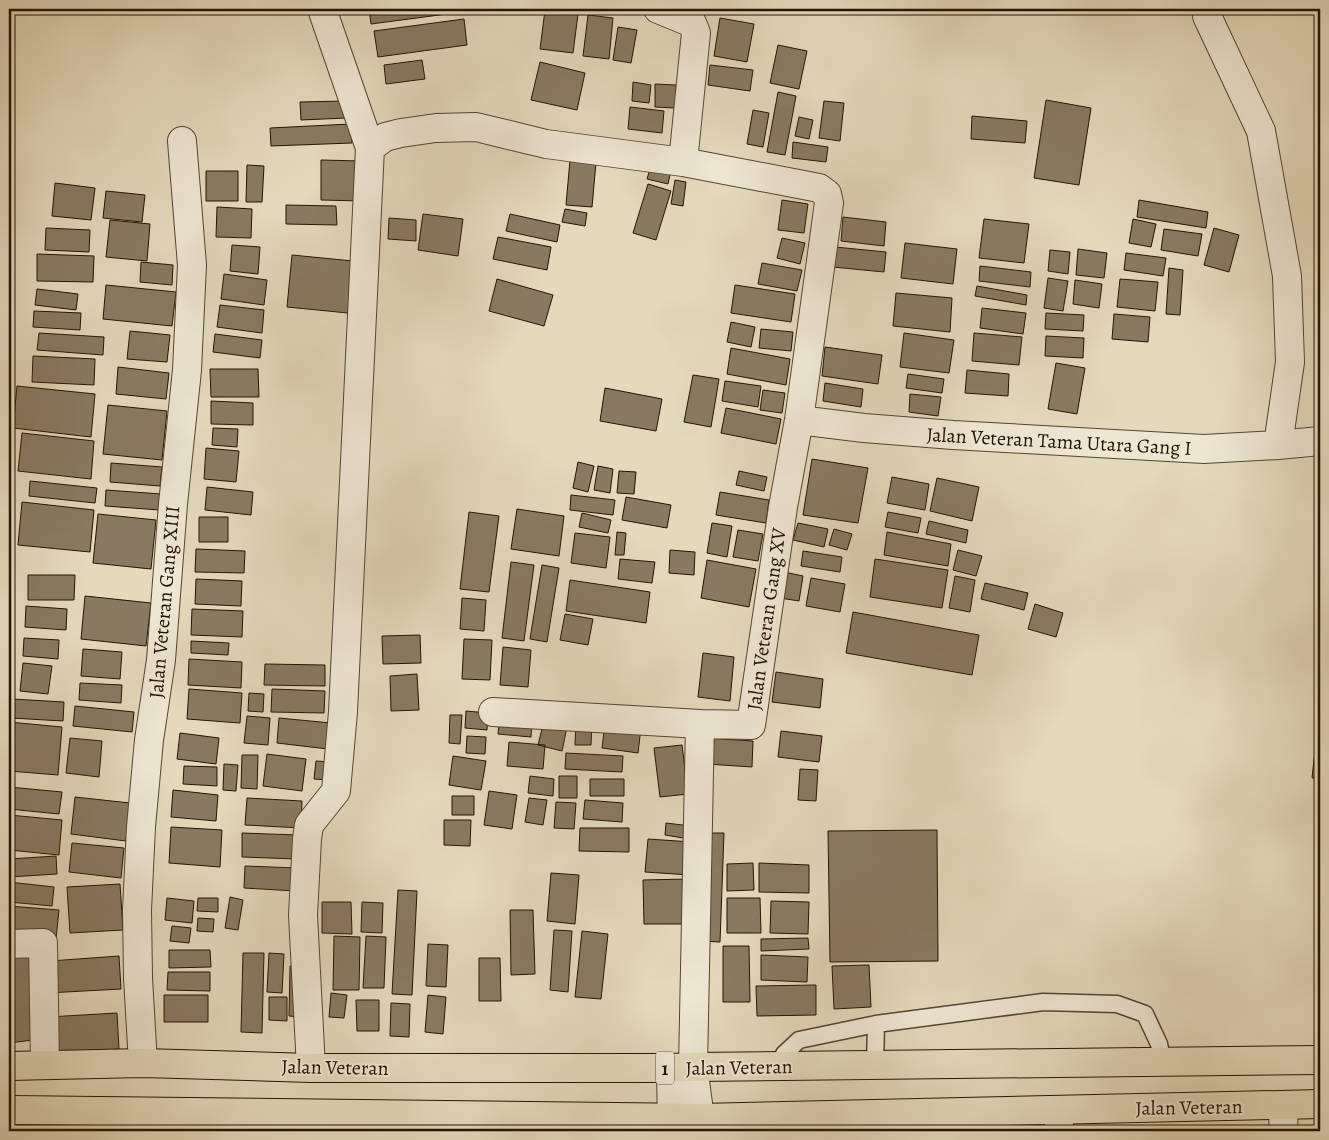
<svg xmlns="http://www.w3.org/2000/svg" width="1329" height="1140" font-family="Alegreya,serif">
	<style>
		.building { fill: #887a62; stroke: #251302 }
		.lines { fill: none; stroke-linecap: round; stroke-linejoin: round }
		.service-casing { stroke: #544430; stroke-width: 19 }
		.minor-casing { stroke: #544430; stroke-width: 30 }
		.trunk-casing { stroke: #251302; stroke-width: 30 }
		.service { stroke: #ede6d3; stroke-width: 16 }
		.minor { stroke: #ede6d3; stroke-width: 28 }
		.trunk { stroke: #e3d9bb; stroke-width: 28 }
		.labels { text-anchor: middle; stroke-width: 4; stroke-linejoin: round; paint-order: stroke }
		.shield { fill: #ede6d3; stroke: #615241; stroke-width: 1 }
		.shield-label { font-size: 19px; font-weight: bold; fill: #251302 }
		.street-label { font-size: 20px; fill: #251302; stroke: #ede6d3 }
	</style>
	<rect width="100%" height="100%" fill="#e3d9bb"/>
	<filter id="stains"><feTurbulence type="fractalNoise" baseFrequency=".004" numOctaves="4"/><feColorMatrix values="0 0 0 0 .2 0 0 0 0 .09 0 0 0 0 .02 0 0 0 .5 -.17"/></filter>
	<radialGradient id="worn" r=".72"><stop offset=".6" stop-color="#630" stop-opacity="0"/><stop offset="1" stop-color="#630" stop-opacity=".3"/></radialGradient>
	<path class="building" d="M369,9h92l1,3 -91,12z
		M545,10l33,4 -5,39 -33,-4z
		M588,15l25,3 -4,41 -26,-3z
		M720,18l34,6 -7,38 -33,-6z
		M464,19l3,26 -89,12 -4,-26z
		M618,27l19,3 -6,33 -18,-3z
		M778,45l29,6 -8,38 -29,-6z
		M422,60l3,19 -39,5 -2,-19z
		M540,62l45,11 -8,37 -46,-10z
		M710,65l43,5 -3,21 -42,-6z
		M633,82l18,3 -2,18 -17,-2z
		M655,84l21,1 -1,23 -20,-1z
		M778,92l18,4 -11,59 -18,-3z
		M1046,100l45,8 -12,77 -45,-7z
		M345,101l1,17 -45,2 -1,-18z
		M824,101l20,2 -4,38 -21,-3z
		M630,107l34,4 -2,22 -34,-4z
		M753,110l16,3 -6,34 -16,-3z
		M972,116l55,5 -2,22 -54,-4z
		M799,117l14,3 -4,19 -14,-3z
		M351,124l1,19 -81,3 -1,-18z
		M793,142l35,5 -2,15 -34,-4z
		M571,149l26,2 -5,56 -26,-2z
		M321,160l41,1v40l-41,-1z
		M247,165l17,1 -2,36h-16z
		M651,165l20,5 -3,14 -21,-5z
		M206,171h32v30h-32z
		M675,180l11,2 -3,24 -12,-2z
		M55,183l40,5 -4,32 -39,-4z
		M648,184l23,7 -15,49 -23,-7z
		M106,191l39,4 -3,27 -39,-4z
		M782,200l26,4 -4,29 -26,-3z
		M1139,200l69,12 -2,16 -69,-11z
		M286,205l50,1 1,19 -51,-1z
		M217,207l35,2 -1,29 -35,-1z
		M565,209l22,4 -2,13 -23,-4z
		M423,214l40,5 -5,37 -40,-6z
		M510,214l50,11 -3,17 -51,-11z
		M843,217l43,5 -2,24 -43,-5z
		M389,218l27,2v21l-28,-2z
		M984,219l45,5 -5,39 -45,-5z
		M1133,219l23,5 -5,23 -22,-4z
		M110,220l40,4 -3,37 -41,-4z
		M46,228l44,2 -1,22 -44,-2z
		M1214,228l25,7 -10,37 -25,-7z
		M1164,229l38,5 -4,22 -37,-6z
		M498,237l53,10 -4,23 -54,-11z
		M782,238l23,5 -5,21 -23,-6z
		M905,243l52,6 -4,35 -52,-6z
		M232,245l28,2 -2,27 -28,-3z
		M835,247l51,5 -2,20 -51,-5z
		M1078,249l29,4 -3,25 -28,-3z
		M1050,250l20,2 -2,22 -20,-3z
		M1126,253l40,5 -3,18 -39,-6z
		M37,254l57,2 -1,26 -56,-1z
		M292,255l61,6 -5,52 -61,-6z
		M141,262l32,3 -1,20 -32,-3z
		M762,263l40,7 -5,21 -39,-7z
		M980,266l51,6 -1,15 -51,-6z
		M1169,268l14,2 -3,45 -14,-1z
		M224,274l43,6 -3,25 -43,-6z
		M1048,278l20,3 -5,30 -19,-3z
		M497,279l56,16 -9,31 -55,-15z
		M1120,279l38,3 -3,29 -38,-4z
		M1075,280l27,4 -3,24 -26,-4z
		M106,285l70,7 -4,34 -69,-7z
		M735,285l60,9 -4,28 -60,-9z
		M977,286l50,9 -1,10 -51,-9z
		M37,289l41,5 -2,16 -41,-5z
		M896,293l56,5 -2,34 -57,-6z
		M220,305l44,5 -2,23 -45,-6z
		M982,308l44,5 -3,21 -43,-6z
		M34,311l47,2 -1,17 -47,-3z
		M1046,313l38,2 -1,16 -38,-2z
		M1114,314l36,3 -2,25 -36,-3z
		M731,322l24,5 -4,20 -24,-5z
		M761,329l32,3 -2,19 -32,-3z
		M130,331l40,4 -3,27 -40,-3z
		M39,333l65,4 -1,18 -66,-5z
		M904,333l50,7 -5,33 -49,-6z
		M974,333l48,4 -3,28 -47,-4z
		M215,334l47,6 -2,18 -47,-6z
		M1046,336l38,2 -1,20 -38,-2z
		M825,347l57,8 -4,29 -56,-8z
		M731,348l59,11 -4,26 -59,-11z
		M33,356l62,3 -1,26 -62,-3z
		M1056,363l29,5 -8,46 -29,-5z
		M118,367l51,6 -3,26 -50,-5z
		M210,369h48l1,28h-48z
		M967,370l42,4 -1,22 -43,-3z
		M908,374l36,5 -2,14 -36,-5z
		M693,375l26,4 -8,48 -27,-5z
		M725,381l36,5 -3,21 -36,-6z
		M825,383l38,6 -2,18 -38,-6z
		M17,386l78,8 -4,43 -78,-9z
		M605,388l57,11 -6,32 -56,-10z
		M763,390l22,3 -3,20 -22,-3z
		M910,394l31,3 -3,19 -29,-4z
		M211,401l42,2v22l-42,-1z
		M108,405l59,6 -5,49 -59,-6z
		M726,408l55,11 -5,25 -55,-11z
		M213,428l25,1 -1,18 -25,-2z
		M22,433l72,8 -3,38 -73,-8z
		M206,448l33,3 -3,31 -32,-3z
		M812,459l56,9 -10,55 -55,-8z
		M578,462l16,4 -6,26 -15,-4z
		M111,463l51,4 -2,19 -50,-4z
		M598,466l15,3 -3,24 -16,-3z
		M619,471l17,1 -2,22 -17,-1z
		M739,471l28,6 -3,14 -28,-6z
		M892,477l37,7 -4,26 -38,-7z
		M937,478l42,9 -7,34 -42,-10z
		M30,481l67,7 -2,15 -66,-7z
		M207,487l46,5 -2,23 -46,-5z
		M106,490l55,4 -1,16 -55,-4z
		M720,492l49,8 -3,23 -50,-8z
		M571,495l44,5 -2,15 -43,-5z
		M626,497l45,8 -4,23 -45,-8z
		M22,502l72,8 -4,42 -72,-7z
		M517,509l47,7 -5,40 -48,-7z
		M469,512l30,4 -10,76 -29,-3z
		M888,512l33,6 -3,15 -33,-6z
		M582,513l29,7 -3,13 -29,-6z
		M98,514l58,6 -5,49 -58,-6z
		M199,517h29v25h-29z
		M929,521l39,9 -2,13 -40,-9z
		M712,523l20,3 -5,31 -20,-4z
		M798,523l30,6 -4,18 -31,-7z
		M834,529l18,5 -5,16 -18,-5z
		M738,530l25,4 -5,27 -25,-4z
		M617,532l9,1 -2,22h-9z
		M887,532l64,12 -3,22 -64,-11z
		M575,533l35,4 -4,31 -35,-5z
		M196,549l49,2 -1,22 -49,-1z
		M670,550l25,2 -1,23 -25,-2z
		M958,550l24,6 -6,20 -23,-6z
		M803,551l39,6 -2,15 -39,-6z
		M620,559l35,3 -3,21 -34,-4z
		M875,559l73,11 -6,38 -72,-11z
		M707,560l49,9 -7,38 -48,-9z
		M511,562l23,3 -10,76 -22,-3z
		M542,565l17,3 -12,74 -17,-3z
		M784,572l19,4 -4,25 -19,-3z
		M28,575h47l-1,25h-46z
		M955,576l20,4 -5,32 -21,-4z
		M811,578l34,6 -5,28 -34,-6z
		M196,579l46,2 -1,25 -46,-2z
		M570,580l80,12 -4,31 -80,-12z
		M985,583l43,10 -4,17 -43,-11z
		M85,596l66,7 -5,43 -65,-7z
		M462,598l24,2 -2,31 -24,-2z
		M1035,604l28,9 -7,24 -28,-8z
		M26,606l41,3 -1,21 -41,-3z
		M192,609l51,2 -1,26 -51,-2z
		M853,612l126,23 -7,40 -126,-22z
		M565,614l28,5 -5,26 -28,-5z
		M420,635l1,28 -38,1 -1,-28z
		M24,638l35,2 -1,19 -35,-3z
		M464,639l28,1 -2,40 -28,-1z
		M191,641l38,2 -1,12 -37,-2z
		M503,647l28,3 -3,37 -28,-2z
		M83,649l39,3 -2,27 -39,-3z
		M703,653l31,4 -4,44 -32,-4z
		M189,659l53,3 -1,26 -53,-3z
		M23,663l29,3 -4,28 -28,-3z
		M265,664l60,1v21l-61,-1z
		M776,672l47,7 -3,29 -48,-6z
		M417,674l2,36 -28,1 -1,-35z
		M80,683l42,2 -1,18 -42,-3z
		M189,689l53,4 -2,30 -53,-4z
		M272,689l53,2 -1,22 -53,-1z
		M249,693l15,1 -1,18 -15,-1z
		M12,699l52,3 -1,19 -52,-3z
		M1320,705v73h-8z
		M75,706l59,6 -2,20 -59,-6z
		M466,711l22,2 -1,17 -22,-2z
		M450,715h12l-2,29 -11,-1z
		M500,715l32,2 -1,20 -33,-3z
		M247,716l23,2 -2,27 -24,-2z
		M279,718l52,5 -3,26 -51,-6z
		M576,720h16l-1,25h-16z
		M544,721l23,6 -5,24 -24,-6z
		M9,722l53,5 -4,48 -49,-4z
		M605,723l36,5 -3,25 -36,-5z
		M781,731l41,5 -3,26 -41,-5z
		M180,733l39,5 -3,26 -39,-5z
		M467,736l19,1 -1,17 -19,-1z
		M70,738l32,3 -3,36 -33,-4z
		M709,738l44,3 -1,26 -45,-3z
		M509,742l36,3 -2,24 -36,-3z
		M682,745l6,49 -28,3 -6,-49z
		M566,753l57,3 -1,16 -57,-3z
		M267,754l39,5 -4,32 -39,-5z
		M242,755h16l-1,34 -16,-1z
		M453,756l33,5 -5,29 -32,-5z
		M316,761l14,1 -2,18 -14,-1z
		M224,764l14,1 -2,26 -13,-1z
		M184,766l33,1v19l-34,-2z
		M800,769l18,1 -2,31 -18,-1z
		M530,776l24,3 -1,17 -25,-3z
		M559,776h18v22h-18z
		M590,779h34v17h-34z
		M9,787l53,5 -3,22 -50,-5z
		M173,790l45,5 -2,26 -45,-4z
		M489,791l28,4 -5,34 -28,-4z
		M452,796h22v19h-22z
		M75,797l55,6 -4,38 -55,-7z
		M247,798l55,3 -1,27 -56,-3z
		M529,798l18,2 -4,25 -18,-3z
		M585,800l38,3 -1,19 -39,-3z
		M556,802l20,1 -2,26 -20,-1z
		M9,815l53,5 -3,35 -50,-5z
		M444,820h27l-1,26 -26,-1z
		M666,823l25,3 -2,13 -24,-4z
		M171,827l51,3 -2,37 -51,-4z
		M580,828h49v24l-50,-1z
		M937,830l1,131 -108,1 -2,-131z
		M242,833l55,2 -1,24 -54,-2z
		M704,833h20l-4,109 -18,-1z
		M648,839l44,3 -2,33 -45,-3z
		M72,843l52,5 -3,30 -52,-6z
		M56,856l1,18 -47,3 -1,-18z
		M753,863l1,27 -27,1v-27z
		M759,863l50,2v28l-50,-1z
		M245,866l52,2 -1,23 -52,-3z
		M551,873l28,2 -4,49 -28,-3z
		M687,879l1,45h-44l-1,-44z
		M9,882l45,5 -2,19 -43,-4z
		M120,884l3,46 -53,3 -3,-46z
		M398,890l19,1 -5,104 -20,-1z
		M230,897l13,3 -5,30 -13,-2z
		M167,898l27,3 -2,22 -27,-3z
		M198,898h20v14l-21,-1z
		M727,898h33l1,35h-34z
		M771,901l38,1 -1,32 -38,-1z
		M322,902h29l1,32 -30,-1z
		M362,902l21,1 -1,30 -21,-1z
		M9,906l50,4 -3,29 -47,-5z
		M510,910h23l2,64 -24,1z
		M198,918l16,1 -1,13 -16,-1z
		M172,926l19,2 -2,15 -19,-2z
		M554,930l18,1 -4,61 -18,-2z
		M582,931l26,3 -7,65 -26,-2z
		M334,936l26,1 -1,53h-26z
		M366,936l20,1 -2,51h-21z
		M808,938l1,11 -48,2v-12z
		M428,944l20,1 -2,42 -20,-1z
		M723,946h26l1,56h-27z
		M39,949l2,90 -32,4v-92z
		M169,950h41l1,17 -42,1z
		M243,953h21l-2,80 -21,-1z
		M269,953l15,1 -2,39 -15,-1z
		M761,955l47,2 -1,25 -46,-2z
		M119,956l2,33 -74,4 3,-32z
		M479,958h21l1,43h-22z
		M304,965v52l-15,-1 1,-50z
		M869,965l2,42 -37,2 -2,-43z
		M168,972h42v19l-43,-1z
		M816,985v30l-59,1 -1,-30z
		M331,993l16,2 -3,23 -15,-1z
		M164,995h44v27h-44z
		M428,995l18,2 -3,37 -18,-2z
		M269,997h18v24l-18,-1z
		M356,1000h23v31h-22z
		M391,1003l19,1 -1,33 -19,-1z
		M117,1013l2,36 -68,5 -3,-37z"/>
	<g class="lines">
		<defs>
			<path id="service" d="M875,1065l1,-41
				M780,1066l4,-12 15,-14 77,-16 167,-22 74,2 28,10 14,30 4,18
				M218,1131l1,-19"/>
			<path id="minor" d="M322,9l48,139
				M658,9l34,14 4,10 -13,129
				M1206,9l1,7 54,115 26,145 3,86 -12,83
				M799,420l65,8 89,7 251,14 74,-4 42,-4
				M493,712l207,12
				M9,944l34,-1 2,122
				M143,1063l-5,-85 -1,-68 4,-83 8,-87 12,-80 12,-156 14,-134 5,-105 -10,-124
				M311,1068l-8,-153 4,-76 2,-14 27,-34 7,-79 27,-564 15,-11 16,-4 35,-5 40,-1 70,17 137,18 136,26 8,6 2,9 -30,217 -16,87 -32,218 -51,-1 -7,343 7,51v13
				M671,1068l1,63
				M1059,1131v-21
				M1283,1131l1,-26"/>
			<path id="trunk" d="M9,1066l134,-3 168,5h360l22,-1 627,-7
				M9,1110l691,8 620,-14"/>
		</defs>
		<use href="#service" class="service-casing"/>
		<use href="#minor" class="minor-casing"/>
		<use href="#trunk" class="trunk-casing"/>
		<use href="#service" class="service"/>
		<use href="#minor" class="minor"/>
		<use href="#trunk" class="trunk"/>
	</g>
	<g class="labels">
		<rect class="shield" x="656" y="1051.5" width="18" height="33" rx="4"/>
		<g class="shield-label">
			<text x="665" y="1075">1</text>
		</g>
		<g class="street-label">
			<text transform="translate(1059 441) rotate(3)" y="7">Jalan Veteran Tama Utara Gang I</text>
			<text transform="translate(164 602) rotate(-85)" y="7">Jalan Veteran Gang XIII</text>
			<text transform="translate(766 619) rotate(-82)" y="7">Jalan Veteran Gang XV</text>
			<text transform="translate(335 1067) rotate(1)" y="7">Jalan Veteran</text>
			<text transform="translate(739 1067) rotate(-1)" y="7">Jalan Veteran</text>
			<text transform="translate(1189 1107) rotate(-1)" y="7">Jalan Veteran</text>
		</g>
	</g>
	<rect width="1329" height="1140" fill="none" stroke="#e3d9bb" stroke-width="30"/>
	<rect x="10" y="10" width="1309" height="1120" fill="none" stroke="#251302" stroke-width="2.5"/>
	<rect x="15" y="15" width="1299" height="1110" fill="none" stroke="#251302"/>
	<rect width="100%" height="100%" filter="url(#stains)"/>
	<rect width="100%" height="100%" fill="url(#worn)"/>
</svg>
